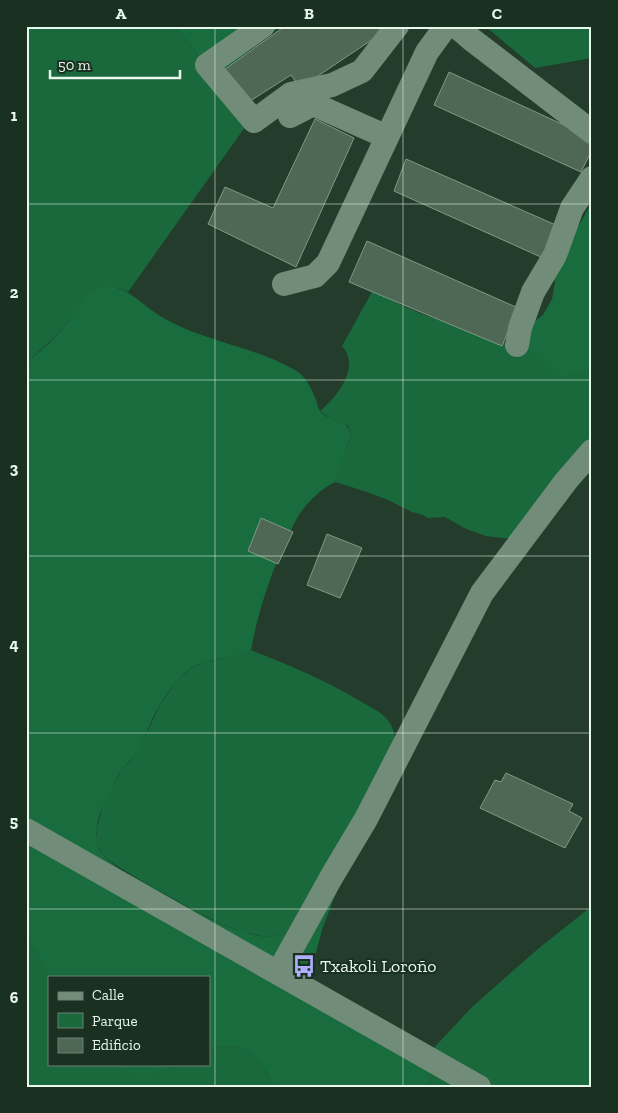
<svg xmlns="http://www.w3.org/2000/svg" width="618" height="1113" font-family="'Zilla Slab',serif">
	<style>
		.green { fill: #19693c }
		.forest { fill: #186c3e }
		.building { fill: #4f6856; stroke: #7f9986 }
		.lines { fill: none; stroke-linecap: round; stroke-linejoin: round }
		.minor { stroke: #728c7a; stroke-width: 24 }
		.grid { fill: none; stroke: #e9f7ed; stroke-width: 1; stroke-opacity: 0.55 }
		.labels { text-anchor: middle; stroke-width: 4; stroke-linejoin: round; paint-order: stroke }
		.poi-label { font-size: 18px; fill: #e9f7ed; stroke: #1a3122; text-anchor: start }
		.neatline { fill: none; stroke: #e9f7ed; stroke-width: 2 }
		.grid-label { font-size: 16px; text-anchor: middle; font-weight: bold; fill: #e9f7ed }
	</style>
	<rect width="100%" height="100%" fill="#243c2c"/>
	<path class="green" d="M26,26h148l20,23 18,31 38,40 -122,172 -9,-4 -35,13 -27,34 -31,28z
		M485,26h107v32l-57,10z
		M373,290l30,16 19,8 72,24 13,6 12,-2 40,34 33,-6v105h-5l-75,63h-10l-16,-2 -22,-8 -19,-11 -17,1 -5,-3 -11,-3 -24,-12 -24,-9 -29,-9 7,-23 7,-17 2,-7 -1,-5 -2,-4 -18,-8 -10,-7c17,-14 41,-44 22,-65z
		M251,650c37,15 75,30 109,51 9,5 19,10 26,17 6,7 8,13 9,21l-73,191 -55,7 -25,-5 -22,-9 -25,-12 -65,-37 -19,-12 -8,-7 -5,-9 -1,-7v-12l6,-22 20,-38 7,-5 8,-11 22,-46 17,-25 13,-11 12,-6 39,-9z
		M592,906v181h-164l3,-12 -2,-22 43,-46 67,-59z
		M26,938l16,23 7,18v85h63l3,3 56,1 8,-4h30v-14c17,-9 39,-2 51,13 5,7 10,16 14,24h-248z"/>
	<path class="forest" d="M174,26h107l-69,54 -18,-31z
		M592,202v168l-33,7 -40,-35 12,-18 12,-9 9,-16 3,-17 -3,-13 16,-30 11,-14z
		M105,286c22,0 35,17 52,28 42,27 94,31 138,56 11,6 16,18 21,30 1,3 2,8 4,11 9,11 29,8 31,24l-16,47c-14,7 -25,18 -34,30 -7,10 -11,21 -16,31 -16,35 -27,70 -34,107 -19,10 -43,7 -61,19 -16,10 -32,38 -40,55 -4,9 -7,19 -12,28 -5,7 -11,11 -16,17 -3,4 -6,11 -8,16 -9,17 -20,34 -17,54 0,6 3,13 7,17 10,12 31,21 45,29 33,19 68,41 106,50 25,6 45,-8 67,-5l-8,30 -3,21 120,82v12l-3,12h-154c-4,-8 -9,-17 -14,-24 -12,-15 -34,-22 -51,-13v-73h-160v2l-7,-18 -16,-23v-575c10,-9 21,-17 30,-27 16,-16 26,-43 49,-50z
		M112,1064h67c-20,10 -49,16 -67,0z"/>
	<path class="building" d="M285,26h92l5,7 -82,55 -9,-13 -44,28 -23,-33z
		M449,72l143,66v12l-11,22 -147,-67z
		M315,119l39,19 -58,129 -88,-43 17,-37 48,21z
		M406,159l152,67 -15,32 -149,-67z
		M367,241l151,67 -16,38 -153,-64z
		M261,518l32,14 -15,32 -30,-13z
		M327,534l35,14 -22,50 -33,-13z
		M506,773l67,31 -4,7 13,7 -17,30 -85,-40 15,-28 6,2z"/>
	<g class="lines">
		<path class="minor" d="M263,26l-56,39 47,56 37,-27 41,-9 30,-14 35,-45
			M456,26l15,13 121,93
			M290,116l23,-12 74,33
			M284,284l31,-8 13,-13 99,-211 19,-26
			M517,345l3,-17 13,-36 22,-37 17,-47 20,-30
			M26,830l453,257
			M278,973l54,-97 34,-57 116,-226 84,-112 26,-30"/>
	</g>
	<path class="grid" d="M215,26v1061M403,26v1061M26,204h566M26,380h566M26,556h566M26,733h566M26,909h566"/>
	<defs>
		<symbol id="bus-bare" viewBox="-9 -9 18 18"><path d="M-5-6H5V4H4V6H2V4H-2V6H-4V4H-5ZM-3.5-4V0h7V-4ZM-3.5 1.2v1.5H-2V1.2ZM2 1.2v1.5H3.5V1.2Z" fill="#adaffb" stroke="#1a3122" stroke-width="2.5" paint-order="stroke"/></symbol>
	</defs>
	<g fill-rule="evenodd">
		<use href="#bus-bare" x="288" y="950" width="32" height="32"/>
	</g>
	<g class="labels">
		<g class="poi-label">
			<text x="320" y="972">Txakoli Loroño</text>
		</g>
	</g>
	<rect width="618" height="1113" fill="none" stroke="#1a3122" stroke-width="55"/>
	<rect x="48" y="976" width="162" height="90" fill="#1a3122" stroke="#6d8073"/>
	<rect x="58" y="992" width="25" height="8" fill="#728c7a" stroke="#6d8073"/>
	<text x="92" y="1000" font-size="15" fill="#e9f7ed">Calle</text>
	<rect x="58" y="1013" width="25" height="15" fill="#19693c" stroke="#6d8073"/>
	<text x="92" y="1026" font-size="15" fill="#e9f7ed">Parque</text>
	<rect x="58" y="1038" width="25" height="15" fill="#4f6856" stroke="#6d8073"/>
	<text x="92" y="1050" font-size="15" fill="#e9f7ed">Edificio</text>
	<path d="M50 70v8h130v-8" fill="none" stroke="#e9f7ed" stroke-width="2.5"/>
	<text x="58" y="70" font-size="15" fill="#e9f7ed" stroke="#1a3122" stroke-width="4" paint-order="stroke">50 m</text>
	<rect x="28" y="28" width="562" height="1058" class="neatline"/>
	<g class="grid-label">
		<text x="121" y="19">A</text>
		<text x="309" y="19">B</text>
		<text x="497" y="19">C</text>
		<text x="14" y="121">1</text>
		<text x="14" y="298">2</text>
		<text x="14" y="474">3</text>
		<text x="14" y="650">4</text>
		<text x="14" y="827">5</text>
		<text x="14" y="1003">6</text>
	</g>
</svg>
